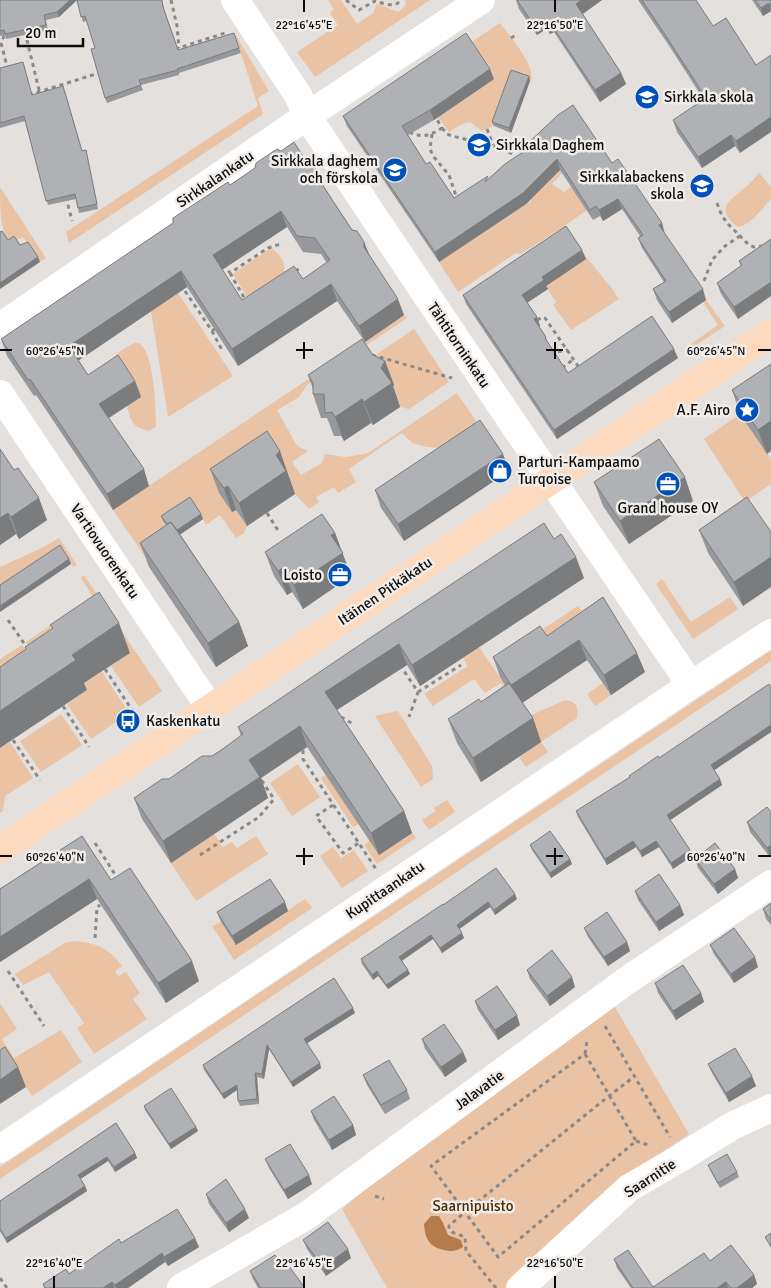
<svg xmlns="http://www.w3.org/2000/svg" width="771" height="1288" font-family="Signika,sans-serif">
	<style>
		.green { fill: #eac2a4 }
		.water { fill: #b47b4c }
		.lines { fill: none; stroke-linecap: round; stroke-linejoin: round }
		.path { stroke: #8b8987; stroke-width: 3; stroke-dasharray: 4 4; stroke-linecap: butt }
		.minor { stroke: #fff; stroke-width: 28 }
		.major { stroke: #fdd9be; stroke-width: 28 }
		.wall { fill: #96989b; fill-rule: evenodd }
		.shaded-wall { fill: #7a7c7e }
		.building { fill: #afb1b4; stroke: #7a7c7e; fill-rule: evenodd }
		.ticks { fill: none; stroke: #0d0c0b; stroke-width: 2 }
		.labels { text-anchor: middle; stroke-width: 5; stroke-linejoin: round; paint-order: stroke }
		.poi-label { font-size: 15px; fill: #0d0c0b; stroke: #f0edea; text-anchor: start }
		.street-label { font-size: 15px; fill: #0d0c0b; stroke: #f0edea }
		.park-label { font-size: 15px; fill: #4e2801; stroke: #f0edea }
		.ticks-label { font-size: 12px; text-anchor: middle; fill: #0d0c0b; stroke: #f0edea; stroke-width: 5; stroke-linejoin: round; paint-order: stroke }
	</style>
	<rect width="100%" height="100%" fill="#e3e0dd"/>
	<path class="green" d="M328,0h13l16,24 16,-11 4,-9 21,8 5,-4 3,-4 -1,-4h25l-115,77 -18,-25 41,-27 -8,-12 4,-4z
		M500,23c9,13 36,42 31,58l-18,-6 -19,51 -12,5 -12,-9 -8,2 -13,8 -11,-15 26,-27 4,7 10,-7 -4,-7 -4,-40z
		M237,37l32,54 -11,7 5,16 -194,129 -3,-11 192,-126 -22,-68z
		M563,168h4l-15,16 12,8 13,-10 2,16 8,12 -23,16 23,32 23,28 9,13 -48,31 -18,-25 3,-3 -10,-16 23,-51 -6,-8 -42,27 -5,-1 -58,39 -19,-30 92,-61 -4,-7 19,-10z
		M759,173l12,14v12c-10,10 -19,25 -33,28 -26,-20 -5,-28 10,-42 4,-4 8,-8 11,-12z
		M0,187l46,71 -6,4 -17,-25 -14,8c-9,-17 -9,-39 -9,-58z
		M271,248c10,6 19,20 9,31 -8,8 -22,15 -31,21l-16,-26z
		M178,293l55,83 -65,41 -17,-106z
		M706,300l19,26 -35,23 -2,-3 30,-21 -15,-23z
		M404,315l3,3 -100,67 -8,12 -22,13 19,34 5,4 7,3 -16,11 9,13 21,-12 3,-9 13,2 9,1 21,-4 89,-60 21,31 -36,24 -16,-1 -14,-4 -10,-10 -53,36 7,13 -18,11 -4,-6 -18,10 3,5 -10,7 -14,-15 -11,-16 -51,34 3,-2 11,16 -3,7 -8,5 -16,-23 -14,10 -3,-6 -40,2 17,24 -29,20 -38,-55z
		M414,329l35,53 -40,27 -9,-2c-7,-11 -26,-40 -23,-53z
		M135,343c4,0 4,0 7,3 12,12 14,63 14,81l-8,4c-16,-5 -17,-9 -21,-25l14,-9 -35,-31c8,-10 16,-18 29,-23z
		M740,414l31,45v25l-26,18 -41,-63z
		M59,538l18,27 -4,2 -11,-17 -62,41v-24l44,-20z
		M84,575l18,27 -71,48 -5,-8 67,-45 -12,-19z
		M662,579l29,43 39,-25 8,12 -45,30 -37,-55z
		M578,606l4,5 -44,31 -4,-7z
		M110,614l52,77 -23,16 -28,-41 19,-14z
		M22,645l6,9 -28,31v-26z
		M479,647l40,58 -2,1 -16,-23 -16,10 -11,-14 -41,27 -9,-12 44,-28 -5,-8z
		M771,650v11l-771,518v-12z
		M102,672l27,41 -38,26 -24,-35 20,-14 -4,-6z
		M603,683l8,12 -16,11 -8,-12z
		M565,700c12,2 14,7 12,18l-36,24 7,10 -22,15 -7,-10 6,-39z
		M398,711l34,55 1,13 -12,8 -46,-71z
		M61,714l21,31 -41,27 -21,-31z
		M10,742l23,36 -28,18 -2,15 -3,2v-65z
		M298,764l22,33 -28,19 -22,-33z
		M326,775l33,49 -6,3 -32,-49z
		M447,800l8,12 -26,18 -7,-10 14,-9 -2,-3z
		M412,833l4,5 -39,26 -13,-19 6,-5 9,15z
		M214,834l9,13 9,-5 5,6 19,-12 12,18 -72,47 -25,-38z
		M333,847l8,11 13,-8 14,21 -26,17 -22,-32z
		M305,899l7,9 -78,52 -22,-34 9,-4 15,23z
		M74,941c20,1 37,8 48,25l-7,5 3,5 8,-4 14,21 -7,6 14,20 -53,35 -17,-26 7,-5 -35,-51 -26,13 -8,-11 50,-31z
		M0,1003l17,26 -15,10 12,19 47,-28 21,32 -50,34 -32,-47z
		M615,1007l74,127 -63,43 -121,111h-118l-45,-79 80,-67z"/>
	<path class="water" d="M431,1216h8l4,7 5,12 13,5 2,7c-7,4 -11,5 -19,3 -15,-3 -19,-12 -20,-26z"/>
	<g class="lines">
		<path class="path" d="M171,0l6,26 2,22
			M346,0l13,10 16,-9c7,2 17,6 23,2v-3
			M25,32l15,62
			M511,38l5,-3
			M175,49l50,-16
			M8,70l-7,-27 3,-7 5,-2
			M29,95l73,-23
			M442,128l5,6 5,2 41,10 20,8
			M487,129l6,16
			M409,132c14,6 20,4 33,-4l-6,-10
			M432,134l-2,15 3,7 16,19 7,21
			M66,197l6,24
			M717,203l5,13 7,9 20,20 5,2 8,-1
			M224,264l6,9 38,-25 15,-5
			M296,272l4,-6
			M230,273l16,28
			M704,281l8,-21 13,-14 15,-10
			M185,291l27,40 5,-4
			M537,320l6,-3 2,1 35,51
			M212,331l10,19
			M550,351l6,1 12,-2
			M372,355l80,23
			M562,368l12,-9
			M267,513l12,19
			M8,620l20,29
			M400,665l18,27 -9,25
			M105,669l31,47
			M418,692l43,-27
			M63,706l26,41
			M341,717l12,7
			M13,740l27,40
			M303,750v9l73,110
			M333,805l-17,11 27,37 16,-10
			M95,843l23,36
			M200,855l59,-38 15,-18 -14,-21
			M95,938l2,-31 3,-2
			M8,971l36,55
			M605,1026l65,111
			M585,1054l51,87 -138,116 -67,-91z
			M585,1054l2,-13
			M636,1141l15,5
			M375,1196l9,3
			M0,1278l7,10
			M496,1288l-30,-37 -1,-14 -13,-5 -3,-3v-3l16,-14 144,-116 26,-20"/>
		<path class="minor" d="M235,0l63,95 9,21c126,191 255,380 384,569
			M0,327l307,-211 174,-116
			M0,394l210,314
			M0,1149l691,-464 80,-52
			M181,1288l125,-72 320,-235 145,-97
			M520,1288l109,-100 53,-31 50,-31 39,-18"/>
		<path class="major" d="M0,849l771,-516"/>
	</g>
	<path class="wall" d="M0,0h162l3,12 13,38 56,-17 7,20 -62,20v2l-38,10 2,5 -36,13 -2,-5 -10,-50 -8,-27 -4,1 -6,-22 -18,17 -13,3 2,10 -42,9 -1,-4 -5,1z
		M516,0h86l-20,14 39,59 5,11 -26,18 -46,-70 -4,2 -4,-5 -9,6 -18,-26z
		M638,0h58l44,153 -5,-7 -33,22 -25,-36 -4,-12 31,-20 -36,-56z
		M752,0h19v11l-8,5z
		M0,68l33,27 32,-4 17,60 4,-1 1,5 11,54 -19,4 -3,-14 -28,6 -23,-84 -25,7z
		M529,76l1,5 -19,52 -17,-7 -2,-4z
		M494,79l-60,41 -26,15 18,29 28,34 35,-19 39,-30 -2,-4 86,18 53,71 41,66 -34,23 -15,-23 -4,-11 11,-7 -22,-34 -4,-10 2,-2 -18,-27 -19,12 -3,-5 -7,4 -33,-50 -34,34 -87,58 -92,-136 -4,-10z
		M230,185l94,2 28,43 12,12 6,14 34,59 -39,27 -28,-41 -99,65 -51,-79 -109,73 10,15 47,6 6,16 -32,21 40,68 -36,24 -77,-115 -2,1 -27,-40 -6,-17zM287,227l16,25 18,2 6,9 -24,16 -61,21 -20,-31z
		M771,239l-33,80 -17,-25 -4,-11 24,-17 -2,-5z
		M586,259l-40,27 2,3 -21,14 10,14 3,9 -1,1 7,10 1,5 21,31 110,-15 -121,81 -91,-135 -3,-9z
		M373,355l12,6 9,24 -1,1 7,21 -27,18 -2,-2 -27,18 -3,-5h-7l-7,-18h-6l-8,-24v-5l-5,-14z
		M771,364l-4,90 -27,-40 -8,-24z
		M0,449l47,71 -28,19 -3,-5 -16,11z
		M210,469l79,6h-1l7,19 -48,32 -11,-16 -4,2 -13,-19z
		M509,471l-105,70 -23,-33 -6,-18z
		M594,482l99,19 -64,43 -26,-38z
		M747,497l-4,109 -35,-53 -9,-23z
		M161,516l42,3 -23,15 59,88 9,24 -32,21 -67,-100 -9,-24 26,-18 -3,-4z
		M335,533l16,43 -48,33 -11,-17 -5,3 -13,-19 -9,-24z
		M554,539l30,39 -164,108 -13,-21 -70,45 67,101 8,22 -33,22 -72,-108 -46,31 7,20 -97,65 -29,-44 -8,-21 78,-42 29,-20 -3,-9z
		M603,597l42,75 -34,23 -24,-35 -65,43 11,15 8,24 -60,40 -24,-39 -9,-24 33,-17 24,-17 -5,-8 -7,-20 54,-21z
		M771,732l-57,38 6,9 2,6 -52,35 20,30 2,6 -19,13 -14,-22 -17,10 -6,-10 -29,18 -29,-48 -2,-6 54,-33 -1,-2 30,-18z
		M771,812v45h-1l-20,-25 -3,-10z
		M82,836l29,44 88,101 -33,22 -69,-104 -97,63v-73z
		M530,845l42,19 -21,14 -19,-28z
		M695,859l40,10 3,9 -20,16 -20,-26z
		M635,891l45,14 4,10 -25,16 -21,-31z
		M517,899l-22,16 -5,-8 -31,22 5,9 -22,15 -9,-14 -31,22 8,13 -22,15 -10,-13 -5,4 -11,-16 -1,-5 82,-54z
		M771,903v22l-5,-6 -3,-10z
		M288,911l-52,34 -15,-23 -4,-10z
		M584,928l43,14 3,9 -22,15 -20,-29z
		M710,945l48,22 -24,16 -20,-29z
		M527,970l48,17 -25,19 -20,-27z
		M655,983l46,10 3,9 -28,18 -18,-27z
		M475,1001l45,24 -22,15 -20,-30z
		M355,1013l-48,30 14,25 -28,19 -24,-38 -5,30 -7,-2 2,27 -19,2 -2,-5 -1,-11 -13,9 -20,-29 -1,-5z
		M422,1039l45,22 -22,16 -20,-28z
		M708,1064l48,22 -27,16 -17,-29z
		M363,1075l44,15 3,9 -25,15 -18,-29z
		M144,1106l52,21 2,4 -27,18 -26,-39z
		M311,1111l42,14 3,10 -24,15 -18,-30z
		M116,1123l19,30 2,5 -22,14 -7,-11 -28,18 5,7 2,5 -80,52 -7,-12v-30z
		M265,1159l47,25 -24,15 -19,-31z
		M708,1165l29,7 2,5 -19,11 -10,-18z
		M206,1194l43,24 -20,14 -20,-28z
		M303,1240l48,18 -25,18 -19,-27z
		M121,1243l78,4 -31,19 -3,-4 -37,26h-84l-1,-4 26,-10z
		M614,1259l39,28 57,-26 44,14 3,9 -5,4h-121l-14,-20z
		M282,1265l23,23h-47l-5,-9 -3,-8z"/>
	<path class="shaded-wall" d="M70,0h7l-18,17 -2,-5z
		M581,0h21l-22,16 -4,-12z
		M769,3l2,8 -8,5 -2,-8z
		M542,18l4,11 -9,6 -4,-11z
		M549,21l5,11 -4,2 -4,-11z
		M490,69l4,10 -60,41 -4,-10z
		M621,73l5,11 -26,18 -5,-12z
		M529,76l1,5 -19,52 -2,-5z
		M771,117v15l-31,21 -4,-12z
		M731,135l4,11 -33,22 -4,-11z
		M557,159l3,11 -34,34 -87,58 -4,-10z
		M319,173l5,16 -8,-14z
		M618,199l4,10 -19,12 -4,-11z
		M281,211l6,16 -68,45 -6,-17z
		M662,223l3,11 -6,-9z
		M364,242l6,16 -6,-11z
		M582,250l4,9 -40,27 2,3 -23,15 -3,-9 20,-18z
		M38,257l2,5 -40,27v-6z
		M181,271l6,16 -112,76 -6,-17z
		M771,282v14l-33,23 -4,-12z
		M331,284l6,17 -99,65 -6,-17z
		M703,289l3,11 -34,23 -3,-11z
		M398,299l6,16 -39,27 -6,-16z
		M537,317l3,9 -3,2 -3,-9z
		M674,349l4,9 -121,81 -3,-9z
		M385,361l9,24 -1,1 7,21 -27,18 -9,-23z
		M135,381l6,16 -36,23 -6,-16z
		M362,399l9,24 -27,18 -9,-24z
		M771,421v30l-4,3 -9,-24z
		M280,451l15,43 -48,32 -8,-23 37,-48z
		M503,454l6,17 -105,70 -6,-17z
		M144,469l5,17 -36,24 -6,-16z
		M685,477l8,24 -64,43 -9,-23z
		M228,486l8,24 -4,2 -8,-24z
		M39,498l8,22 -28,19 -8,-22z
		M8,513l8,21 -16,11v-27z
		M201,514l2,5 -28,19 -2,-5z
		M335,533l16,43 -48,33 -9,-24 37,-50z
		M576,557l8,21 -164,108 -8,-21z
		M771,557v30l-28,19 -9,-24z
		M69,559l2,5 -71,48v-6z
		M283,568l9,24 -5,3 -9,-24z
		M239,622l9,24 -32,21 -8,-24z
		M119,623l11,30 -46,30 3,7 -87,58v-37l72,-56z
		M579,640l8,20 -68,45 -8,-20z
		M399,644l8,21 -75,48 -7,-21z
		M637,653l8,19 -34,23 -7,-20z
		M533,718l8,24 -60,40 -8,-24z
		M771,725v7l-58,39 -2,-6z
		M300,726l7,21 -46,31 7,20 -97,65 -8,-22 86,-81z
		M720,779l2,6 -53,36 -2,-6z
		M404,811l8,22 -33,22 -8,-22z
		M633,841l3,6 -29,18 -2,-6z
		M656,841l3,6 -17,10 -2,-6z
		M771,845v12h-1l-3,-9z
		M690,850l2,6 -19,13 -2,-6z
		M570,859l2,5 -21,14 -1,-5z
		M735,869l3,9 -20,16 -4,-10z
		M89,879l8,20 -97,63v-25z
		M515,894l2,5 -22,16 -1,-5z
		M285,902l3,9 -52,34 -4,-9z
		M488,902l2,5 -32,23 -1,-5z
		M680,905l4,10 -25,16 -3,-9z
		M462,933l2,5 -22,15 -2,-5z
		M431,935l2,4 -32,22 -2,-4z
		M627,942l3,9 -22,15 -4,-9z
		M755,957l3,10 -24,16 -3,-9z
		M192,961l7,20 -33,22 -8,-20z
		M408,970l2,4 -22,15 -2,-4z
		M377,971l1,5 -5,4 -1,-5z
		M572,977l3,10 -25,19 -3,-10z
		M701,993l3,9 -28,18 -3,-9z
		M353,1008l2,5 -49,31 -2,-5z
		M517,1015l3,10 -22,15 -3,-10z
		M267,1045l2,4 -5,30 -2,-5z
		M463,1052l4,9 -22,16 -4,-10z
		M320,1063l1,5 -28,19 -2,-5z
		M18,1067l8,20 -26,17v-24z
		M255,1073l2,4 2,27 -2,-5z
		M752,1076l4,10 -27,16 -3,-9z
		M237,1085l1,4 -14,10 -2,-5z
		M353,1125l3,10 -24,15 -3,-10z
		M196,1127l2,4 -27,18 -2,-5z
		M135,1153l2,5 -22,14 -1,-5z
		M107,1157l1,4 -29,19 -1,-5z
		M309,1175l3,9 -24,15 -4,-9z
		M85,1186l2,5 -80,52 -1,-5z
		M245,1209l4,9 -20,14 -3,-9z
		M195,1238l4,9 -31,19 -4,-9z
		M348,1249l3,9 -25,18 -3,-9z
		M162,1253l3,9 -37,26h-12l-1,-3z
		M754,1275l3,9 -5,4h-15z
		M112,1282l2,6h-11z
		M726,1282l2,6h-11z"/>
	<path class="building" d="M0,0h70l-13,12 -13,3 2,10 -41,9 -1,-4 -4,1z
		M77,0h85l1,7 15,43 56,-17 5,15 -62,21 1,1 -39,10 2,5 -36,13 -14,-49 4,-1 -10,-32 -4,1z
		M517,0h64l-5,4 45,69 -26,17 -46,-69 -3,2 -4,-5 -9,6z
		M642,0h54l17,26 13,-8 30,47 15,-10v62l-35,24 -5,-6 -33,22 -25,-37 33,-22 -42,-65z
		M755,0h16v6l-2,-3 -8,5z
		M466,33l24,36 -60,41 -28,16 24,38 4,-2 24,36 34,-22 -3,6 20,-18 24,-16 -3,-3 32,-30 15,-10 39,58 6,-4 44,64 -3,2 44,64 -34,23 -16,-23 13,-8 -28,-43 5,-3 -25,-36 -19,11 -3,-4 -6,4 -33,-51 -34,34 -88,59 -92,-136z
		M23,62l9,33 31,-9 19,65 4,-1 11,54 -19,4 -3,-14 -29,7 -22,-85 -24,7v-55z
		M511,70l18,6 -20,52 -17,-6z
		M294,142l10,16 3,-2 12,17 -3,2 36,55 5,1 7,11v5l34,52 -39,27 -28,-42 -99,65 -51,-78 -112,75 19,29 30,-20 17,26 -36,23 45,65 -37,25 -77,-115 -2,1 -27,-41 172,-116v-5l55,-36 2,3 25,-17 1,-5 21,-14 4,2zM281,211l16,25 18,2 15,22 -27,19 -9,-13 -52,34 -29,-45z
		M566,226l16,24 -40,27 2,3 -22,15 15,22 -3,2 12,18 -1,1 23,35 84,-57 22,33 -120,81 -91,-135z
		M2,231l6,9 6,-4 6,9 8,-3 10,15 -38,26v-51z
		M771,239v43l-37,25 -17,-24 25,-18 -3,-4z
		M362,339l11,16 12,6 -4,7 11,15 -28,19 -2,-3 -27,18 -3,-5 -7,1 -1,-19h-11v-11l-5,-8z
		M771,364v57l-13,9 -26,-40z
		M480,420l23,34 -105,70 -23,-34z
		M267,431l13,20 -4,4 10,16 -47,32 -11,-17 -4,2 -14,-19z
		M659,439l26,38 -65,44 -26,-39z
		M0,449l14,21 4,-2 21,30 -28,19 -3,-4 -8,5z
		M190,497l11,17 -24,16 -6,-8 -4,2 -6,-8z
		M747,497l24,35v25l-37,25 -35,-52z
		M322,514l13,19 -4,2 12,18 -49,32 -11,-17 -5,3 -13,-19z
		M171,522l68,100 -31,21 -68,-100z
		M544,523l10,16 7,-5 15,23 -164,108 -13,-21 -74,48 79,119 -33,22 -71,-107 -51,34 11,17 -97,64 -29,-43 28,-19h7l33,-23h10l8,-5 23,-17 -5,-7 141,-95z
		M60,545l9,14 -69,47v-21z
		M99,592l20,31 -47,32 4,5 -76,51v-44l26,-18 -1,-2 28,-19 -3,-3z
		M603,597l34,56 -33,22 -25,-35 -68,45 -18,-28 47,-31 7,10z
		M509,683l24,35 -60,40 -25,-39 31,-20 2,3z
		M769,684l2,3v38l-60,40 9,14 -53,36 23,35 -19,13 -15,-22 -16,10 -7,-10 -28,18 -29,-48 54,-34 -1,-1 29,-20 1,2z
		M767,807l4,5v33l-4,3 -20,-26z
		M550,831l20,28 -20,14 -20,-28z
		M82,836l29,44 19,-12 62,93 -34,22 -69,-104 -89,58v-48z
		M715,843l20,26 -21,15 -19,-25z
		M496,868l19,26 -21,16 -6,-8 -31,23 5,8 -22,15 -9,-13 -32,22 9,13 -22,15 -9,-14 -5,4 -11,-16 82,-55v1z
		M659,874l21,31 -24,17 -21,-31z
		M270,879l15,23 -53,34 -15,-24z
		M771,903v17l-8,-11z
		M607,912l20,30 -23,15 -20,-29z
		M734,928l21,29 -24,17 -21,-29z
		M552,950l20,27 -25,19 -20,-26z
		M683,965l18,28 -28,18 -18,-28z
		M334,978l19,30 -49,31 16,24 -29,19 -24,-37 -5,29 -7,-1 2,26 -19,2 -1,-16 -15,9 -19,-29z
		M497,986l20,29 -22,15 -20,-29z
		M444,1024l19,28 -22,15 -19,-28z
		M5,1047l13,20 -18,13v-30z
		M735,1048l17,28 -26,17 -18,-29z
		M389,1060l18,30 -26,15 -18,-30z
		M171,1088l25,39 -27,17 -25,-38z
		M334,1096l19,29 -24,15 -18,-29z
		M116,1123l19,30 -21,14 -7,-10 -29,18 7,11 -79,52 -6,-9v-28z
		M290,1144l19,31 -25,15 -19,-31z
		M727,1154l10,18 -19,11 -10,-18z
		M226,1179l19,30 -19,14 -20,-29z
		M177,1209l18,29 -31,19 -2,-4 -47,32 -3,-3 -9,6h-58l-2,-4 23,-15 3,5 50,-35 2,4z
		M328,1222l20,27 -25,18 -20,-27z
		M771,1233v14l-6,-10z
		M731,1245l23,30 -17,13h-6l-5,-6 -9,6h-84l-19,-29 14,-9 25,37 51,-34 6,8z
		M275,1255l7,10 4,-3 19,26h-44l-11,-17z"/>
	<path class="ticks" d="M304,0v12M555,0v12M304,342v17M555,342v17M0,350h12M296,350h17M546,350h17M758,350h13M304,848v17M555,848v17M0,856h12M296,856h17M546,856h17M758,856h13M54,1276v12M304,1276v12M555,1276v12"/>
	<defs>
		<symbol id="school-disc" viewBox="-11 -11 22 22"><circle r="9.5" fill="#0050ba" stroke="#f0edea"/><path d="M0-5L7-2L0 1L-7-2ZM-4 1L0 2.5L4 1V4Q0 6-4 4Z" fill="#fff"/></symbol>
		<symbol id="sight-disc" viewBox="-11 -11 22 22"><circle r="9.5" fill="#0050ba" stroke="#f0edea"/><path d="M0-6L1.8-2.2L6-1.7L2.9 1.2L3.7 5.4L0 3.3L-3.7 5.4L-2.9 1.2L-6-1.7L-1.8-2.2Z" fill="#fff"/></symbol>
		<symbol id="shop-disc" viewBox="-11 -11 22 22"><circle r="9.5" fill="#0050ba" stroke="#f0edea"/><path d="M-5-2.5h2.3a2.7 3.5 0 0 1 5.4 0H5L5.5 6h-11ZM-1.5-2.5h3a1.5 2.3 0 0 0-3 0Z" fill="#fff"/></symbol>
		<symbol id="office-disc" viewBox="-11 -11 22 22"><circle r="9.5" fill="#0050ba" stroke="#f0edea"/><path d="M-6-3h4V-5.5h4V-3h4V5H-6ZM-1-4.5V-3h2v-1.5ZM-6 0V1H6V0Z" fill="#fff"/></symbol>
		<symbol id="bus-disc" viewBox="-11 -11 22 22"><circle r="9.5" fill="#0050ba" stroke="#f0edea"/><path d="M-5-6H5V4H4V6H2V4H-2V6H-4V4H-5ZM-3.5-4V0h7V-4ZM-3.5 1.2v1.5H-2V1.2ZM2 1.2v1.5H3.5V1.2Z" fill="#fff"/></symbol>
	</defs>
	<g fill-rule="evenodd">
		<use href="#school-disc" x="633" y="83" width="28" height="28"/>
		<use href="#school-disc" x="465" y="131" width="28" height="28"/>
		<use href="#school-disc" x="381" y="156" width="28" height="28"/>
		<use href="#school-disc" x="688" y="172" width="28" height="28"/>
		<use href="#sight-disc" x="733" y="396" width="28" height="28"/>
		<use href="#shop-disc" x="486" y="457" width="28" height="28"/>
		<use href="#office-disc" x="654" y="470" width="28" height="28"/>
		<use href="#office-disc" x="326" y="561" width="28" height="28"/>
		<use href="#bus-disc" x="114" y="707" width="28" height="28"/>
	</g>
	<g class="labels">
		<g class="poi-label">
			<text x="664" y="102">Sirkkala skola</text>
			<text x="496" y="150">Sirkkala Daghem</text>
			<text x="378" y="166" text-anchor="end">Sirkkala daghem<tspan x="378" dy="17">och förskola</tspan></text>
			<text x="684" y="182" text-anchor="end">Sirkkalabackens<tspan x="684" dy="17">skola</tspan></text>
			<text x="730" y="415" text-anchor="end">A.F. Airo</text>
			<text x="518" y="467">Parturi-Kampaamo<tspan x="518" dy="17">Turqoise</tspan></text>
			<text x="668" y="513" text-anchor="middle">Grand house OY</text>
			<text x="322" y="580" text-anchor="end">Loisto</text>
			<text x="146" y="726">Kaskenkatu</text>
		</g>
		<g class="street-label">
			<text transform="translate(215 179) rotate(-34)" y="5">Sirkkalankatu</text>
			<text transform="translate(459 345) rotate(56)" y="5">Tähtitorninkatu</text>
			<text transform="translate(105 551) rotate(56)" y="5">Vartiovuorenkatu</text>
			<text transform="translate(385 591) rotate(-34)" y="5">Itäinen Pitkäkatu</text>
			<text transform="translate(385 890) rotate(-34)" y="5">Kupittaankatu</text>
			<text transform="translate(479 1090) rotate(-36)" y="5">Jalavatie</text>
			<text transform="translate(650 1178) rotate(-33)" y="5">Saarnitie</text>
		</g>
		<g class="park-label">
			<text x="473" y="1211">Saarnipuisto</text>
		</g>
	</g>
	<g class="ticks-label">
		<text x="304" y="29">22°16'45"E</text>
		<text x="555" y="29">22°16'50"E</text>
		<text x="55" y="355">60°26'45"N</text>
		<text x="716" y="355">60°26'45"N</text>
		<text x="55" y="861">60°26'40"N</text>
		<text x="716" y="861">60°26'40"N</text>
		<text x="54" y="1267">22°16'40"E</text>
		<text x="304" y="1267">22°16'45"E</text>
		<text x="555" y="1267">22°16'50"E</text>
	</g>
	<path d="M18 38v8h65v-8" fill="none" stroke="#0d0c0b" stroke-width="2.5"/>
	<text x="25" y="38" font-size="15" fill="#0d0c0b" stroke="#f0edea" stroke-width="4" paint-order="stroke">20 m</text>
</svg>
